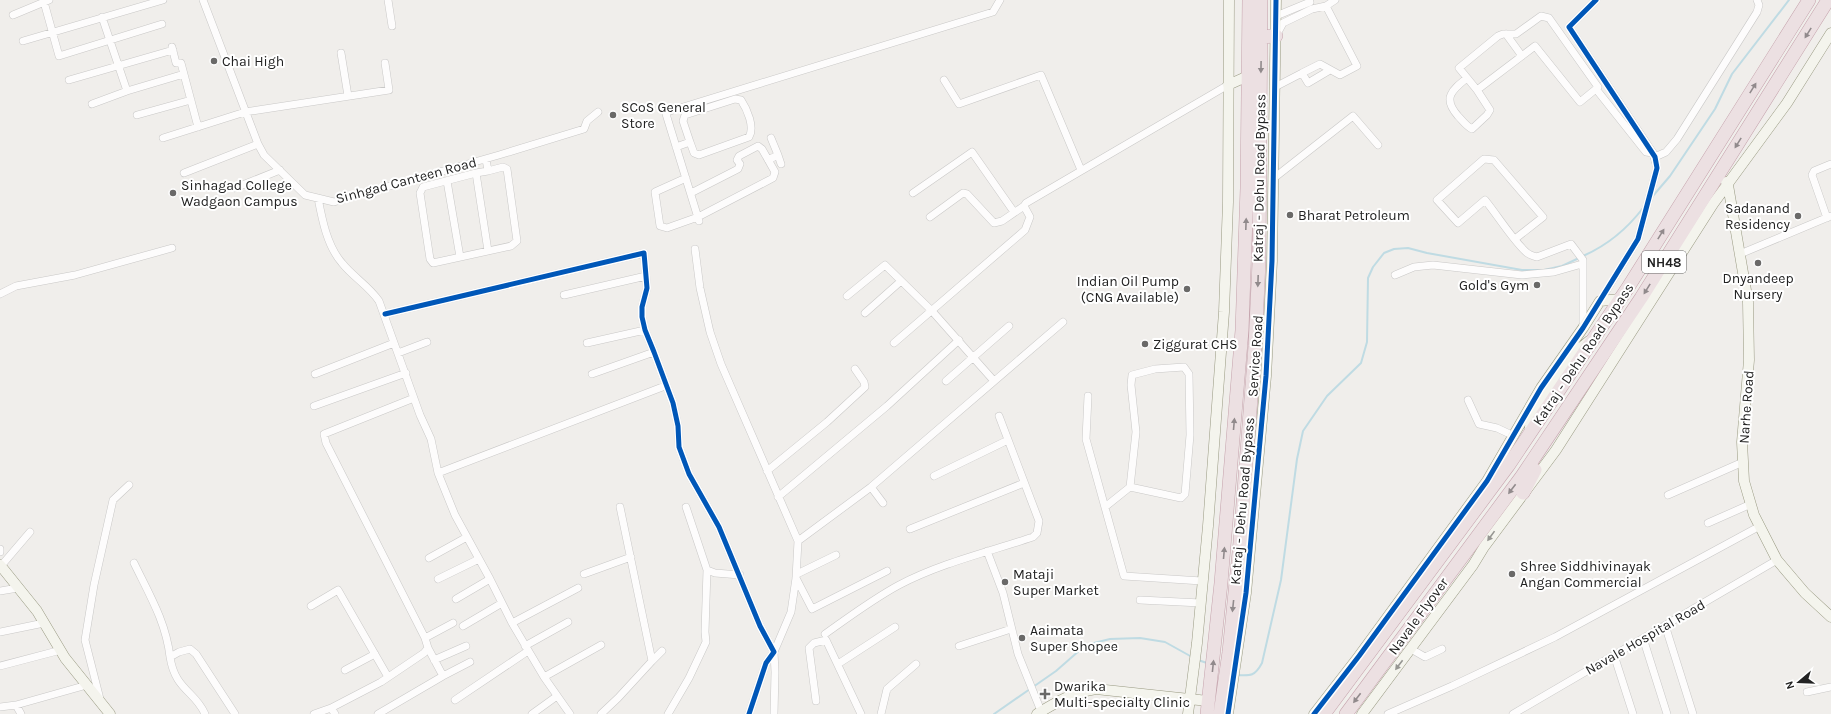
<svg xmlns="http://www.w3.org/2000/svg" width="1831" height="714" font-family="Karla,sans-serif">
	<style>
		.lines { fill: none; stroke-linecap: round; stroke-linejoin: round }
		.stream { stroke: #bfdbe3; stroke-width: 2 }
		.street-casing { stroke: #c9c8c7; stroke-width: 8 }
		.secondary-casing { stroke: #999a82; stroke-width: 11 }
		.highway-casing { stroke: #c5a2ac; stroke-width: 14 }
		.street { stroke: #fdfcfc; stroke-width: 7 }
		.secondary { stroke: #f4f4ed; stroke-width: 10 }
		.highway { stroke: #ece0e2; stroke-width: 13 }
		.cycleway-casing { stroke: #fff; stroke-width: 8 }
		.cycleway { stroke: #0057b8; stroke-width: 5 }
		.oneway { fill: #918a8c }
		.oneway2 { fill: #969692 }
		.poi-dot { fill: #6a6968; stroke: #fff; stroke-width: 1.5 }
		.labels { text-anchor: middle; stroke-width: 4; stroke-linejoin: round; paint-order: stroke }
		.shield { fill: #fff; stroke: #646464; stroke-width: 1 }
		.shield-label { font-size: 13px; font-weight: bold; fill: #222 }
		.poi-label { font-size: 14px; fill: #222; stroke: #fff; text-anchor: start }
		.street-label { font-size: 14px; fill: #222; stroke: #fff }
	</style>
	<rect width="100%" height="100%" fill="#f0eeeb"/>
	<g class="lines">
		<path class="stream" d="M1652,197l18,-21 45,-67 17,-35 57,-74
			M1583,256c25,-11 44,-27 60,-48
			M1198,660l9,3
			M1237,675c14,1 18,1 25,-12l19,-83 16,-121 6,-28 24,-35 34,-33 6,-21 1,-64 5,-11 11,-14 10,-4 14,-1 19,5 95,17h22l18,-4 17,-8
			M1033,687l23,-16 24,-21 14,-7 16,-4 30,-1 25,4 27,15
			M994,714l36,-25"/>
		<defs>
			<path id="street" d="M203,0l55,144 6,11 41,40 29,7 165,-47 85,-26 3,-8 11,-9
				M388,0l4,26
				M1596,0l-27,27 84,126 4,15 -19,71 -38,62
				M44,2l15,54 103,-32
				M1326,6l9,-6
				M13,15l36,-15
				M1276,16l34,-14
				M1277,34l6,-11 29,-14 14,-3 31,60 -17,9 -20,-11 -18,9
				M1506,34l16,22
				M23,41l140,-41
				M172,47l4,16h5l17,64
				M341,53l7,43
				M1467,78c-15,12 -25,20 -9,38 4,4 8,10 14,13l15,-14 3,-5 -13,-20
				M69,80l104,-30
				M944,80l15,24 82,-29 40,95
				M1275,87l27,-14 6,10 22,-13
				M1596,89l2,-2 -49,-69 -8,-2 -25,18h-13l-5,2 -39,32 18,22 58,-44 45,56 16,-13 50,63 7,1
				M127,91l57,-17
				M92,104l35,-13 -25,-74
				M137,115l54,-15
				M163,138l82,-26 144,-22 -4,-27
				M771,138l7,17
				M676,147l14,-5 4,11 5,2 50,-18c6,-10 -2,-28 -8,-37l-6,-1 -50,16 -2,6 7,21
				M1655,157l11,-5 11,-13 80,-127 2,-7 -2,-5
				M768,160l10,-5 3,9
				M488,171l-12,2 12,78
				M184,173l74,-29
				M476,173l-53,14 -3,6 10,66 3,4 78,-17 6,-5 -10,-72 -4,-2 -15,4 -2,-12
				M686,178l-31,14 5,34 7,2 31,-11 75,-39 2,-6 -13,-23 -4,-3 -19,10 -2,4 3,4 -2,5 -47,24
				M1274,178l79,-62 25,29
				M447,181l13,76
				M235,188l45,-18
				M913,193l59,-41 42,60
				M318,198c4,21 9,48 24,65 11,14 27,23 37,38l41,114 11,24 7,34 17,42 35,64 22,44 32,54 26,37
				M930,217l33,-24 4,1 27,29 8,-2 22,-15
				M1827,218l-15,-43 2,-4 17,-7
				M699,221l-33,-107 1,-2 326,-100 7,-12
				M1515,239l28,-22 -49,-57 -10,-1 -47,41 21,23 27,-23c13,16 27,39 41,52 3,3 7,4 11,5l34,-13 12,16v68
				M695,249l5,39 10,44 11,32 77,177 -2,37 -5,34 -17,40 1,20 -1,42
				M1740,254l91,-38
				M1395,275l19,-8 19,-2 89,10 32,-3 28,-8
				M0,294l16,-8 59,-11 97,-27
				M564,295l82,-19
				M847,296l38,-31 47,46 62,70
				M865,313l36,-32
				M385,314l259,-61 3,35 -5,19v10l3,13 9,22 19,51 5,23 1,21 10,27 30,53 41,99 14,26 -8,11 -17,51
				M587,343l58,-13
				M894,343l131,-113 5,-13 -6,-11 2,-3 202,-118
				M398,353l29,-11
				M315,374l79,-31
				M592,374l62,-22
				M946,381l63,-55
				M1088,396l-2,43 38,137 78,5
				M1468,400l11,24 18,4 17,8
				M314,406l92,-33
				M767,471l60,-49 38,-35 -1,-5 -9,-13
				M438,473l227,-87
				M934,476l74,-36
				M871,487l12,16
				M1668,495l75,-33
				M778,497l109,-91 72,-66
				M686,507l21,63 8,3 25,2
				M1105,507l25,-20 6,-55 -5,-47 1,-10 23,-6 29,-2 5,7 1,61 -5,59 -4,4 -51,-11
				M1708,523l43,-19
				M910,529l114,-46
				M798,541l73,-54 192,-165
				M0,549v3
				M987,551l16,42 15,61 23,57
				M429,558l38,-21
				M134,563c15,31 32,59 36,94
				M1,566l29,-34
				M584,574l47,-17
				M797,574l39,-19
				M796,578l16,31 75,-38
				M438,579l41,-20
				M0,591l18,-3
				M456,599l34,-20
				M1140,600l61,3
				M311,606l27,-16 50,87
				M512,623l66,-35
				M1665,625l28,89
				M463,626l39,-23
				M0,632l44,-9
				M825,634c24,-17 48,-35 74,-49 42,-22 89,-33 134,-48l4,-4 2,-12 -40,-105
				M425,638l28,-15
				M1643,638l24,76
				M525,646l43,-24
				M959,646l52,-17
				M428,648l15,28 27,-14
				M1411,649l14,8 17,-8
				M1614,655l19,59
				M434,660l32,-14
				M652,661l10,-10
				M838,664l57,-37
				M0,666l61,-16
				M345,670l30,-16
				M544,677l57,-32
				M1807,692l24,-5
				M100,699l-15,-59 9,-55 19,-85 16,-15
				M455,700l73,-49
				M816,701l-7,-53 5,-5 12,-3 35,74
				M16,705l71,-20
				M0,707l16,-2 5,9
				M331,708l50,-26 43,-29 4,-5 -3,-10 -99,-195 -2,-9 90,-36
				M205,714c-10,-23 -30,-24 -35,-57l9,-5 11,-3 6,5 39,60
				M314,714l17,-6 4,6
				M378,714l65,-38
				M532,714l25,-18
				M601,714l17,-16 34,-37 -32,-154
				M668,714l21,-36 17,-36 -1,-10 2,-62
				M881,714l6,-25 29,-25
				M1388,714l64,-28 103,-49 205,-111
				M1513,714l264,-154"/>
			<path id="secondary" d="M1228,85l20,-9
				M1726,182l2,3 20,117 1,58 -7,82 2,39 10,34 23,45 28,33 26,24
				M1530,427c12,-33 31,-65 59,-86
				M0,565l37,46 28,47 45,56
				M1037,714c21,-13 35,-21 59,-25l112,12
				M1188,714l9,-71 11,-117 16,-214 4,-110 1,-202
				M1228,714l18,-121 20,-217 6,-115 4,-261
				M1314,714l45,-58 128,-175 54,-93 42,-60 17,-27 20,-2
				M1362,714l111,-149 11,-18 72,-97 157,-246 74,-101 44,-70"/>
			<path id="highway" d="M1261,37l15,-1
				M1523,493l12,-23
				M1207,714l14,-131 21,-253 5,-142 2,-188
				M1220,714l9,-62 11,-110 15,-196 4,-84 2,-262
				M1324,714l184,-248 119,-177 182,-289
				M1346,714l176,-238 119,-178 187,-298"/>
		</defs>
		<use href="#street" class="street-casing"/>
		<use href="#secondary" class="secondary-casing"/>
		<use href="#highway" class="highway-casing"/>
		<use href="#street" class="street"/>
		<use href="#secondary" class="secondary"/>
		<use href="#highway" class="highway"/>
		<defs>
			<path id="cycleway" d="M385,314l259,-61 3,35 -5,19v10l3,13 9,22 19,51 5,23 1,21 10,27 30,53 41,99 14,26 -8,11 -17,51
				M1228,714l18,-121 20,-217 6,-115 4,-261
				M1314,714l45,-58 128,-175 54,-93 42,-60 55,-89 19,-71 -2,-11 -86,-130 27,-27"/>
		</defs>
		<use href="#cycleway" class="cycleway-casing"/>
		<use href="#cycleway" class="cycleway"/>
	</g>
	<defs><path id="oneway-solid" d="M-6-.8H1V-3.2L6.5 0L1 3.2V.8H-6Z"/></defs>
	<g class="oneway">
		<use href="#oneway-solid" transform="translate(1808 33) rotate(122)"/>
		<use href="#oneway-solid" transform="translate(1261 67) rotate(91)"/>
		<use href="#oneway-solid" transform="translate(1753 88) rotate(-58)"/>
		<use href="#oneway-solid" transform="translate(1738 143) rotate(122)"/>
		<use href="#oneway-solid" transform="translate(1246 224) rotate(-88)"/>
		<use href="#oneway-solid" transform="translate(1661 234) rotate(-58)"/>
		<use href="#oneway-solid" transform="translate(1258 281) rotate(92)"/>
		<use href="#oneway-solid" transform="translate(1647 289) rotate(122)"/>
		<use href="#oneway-solid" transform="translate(1234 424) rotate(-85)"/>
		<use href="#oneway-solid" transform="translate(1512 489) rotate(127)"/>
		<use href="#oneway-solid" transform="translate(1224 553) rotate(-85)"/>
		<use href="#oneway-solid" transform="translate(1233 606) rotate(96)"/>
		<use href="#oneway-solid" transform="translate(1213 666) rotate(-84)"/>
		<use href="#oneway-solid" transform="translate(1357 698) rotate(127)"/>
	</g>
	<g class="oneway2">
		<use href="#oneway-solid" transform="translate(1491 536) rotate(126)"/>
		<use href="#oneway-solid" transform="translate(1399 665) rotate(127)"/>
	</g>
	<g class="poi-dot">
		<circle cx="214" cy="61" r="4"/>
		<circle cx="613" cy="115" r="4"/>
		<circle cx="173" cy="193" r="4"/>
		<circle cx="1290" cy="215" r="4"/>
		<circle cx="1798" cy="216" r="4"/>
		<circle cx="1758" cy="263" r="4"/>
		<circle cx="1537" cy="285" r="4"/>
		<circle cx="1187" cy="289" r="4"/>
		<circle cx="1145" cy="344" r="4"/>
		<circle cx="1512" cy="574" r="4"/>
		<circle cx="1005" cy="582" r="4"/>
		<circle cx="1022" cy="638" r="4"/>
		<path d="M1043 688h4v4h4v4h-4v4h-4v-4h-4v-4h4z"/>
	</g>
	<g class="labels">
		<rect class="shield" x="1642" y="251" width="44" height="22" rx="3"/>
		<g class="shield-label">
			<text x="1664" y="267">NH48</text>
		</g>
		<g class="poi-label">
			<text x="222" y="66">Chai High</text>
			<text x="621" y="112">SCoS General<tspan x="621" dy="16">Store</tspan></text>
			<text x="181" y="190">Sinhagad College<tspan x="181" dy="16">Wadgaon Campus</tspan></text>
			<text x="1790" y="213" text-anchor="end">Sadanand<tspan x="1790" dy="16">Residency</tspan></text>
			<text x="1298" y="220">Bharat Petroleum</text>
			<text x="1758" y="283" text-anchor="middle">Dnyandeep<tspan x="1758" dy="16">Nursery</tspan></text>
			<text x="1179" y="286" text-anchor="end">Indian Oil Pump<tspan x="1179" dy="16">(CNG Available)</tspan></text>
			<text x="1529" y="290" text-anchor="end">Gold's Gym</text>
			<text x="1153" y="349">Ziggurat CHS</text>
			<text x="1520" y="571">Shree Siddhivinayak<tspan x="1520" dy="16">Angan Commercial</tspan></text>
			<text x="1013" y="579">Mataji<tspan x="1013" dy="16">Super Market</tspan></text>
			<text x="1030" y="635">Aaimata<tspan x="1030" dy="16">Super Shopee</tspan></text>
			<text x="1054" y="691">Dwarika<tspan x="1054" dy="16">Multi-specialty Clinic</tspan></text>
		</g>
		<g class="street-label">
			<text transform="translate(1259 178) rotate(-89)" y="5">Katraj - Dehu Road Bypass</text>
			<text transform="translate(406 180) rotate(-15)" y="5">Sinhgad Canteen Road</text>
			<text transform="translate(1583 354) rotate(-56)" y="5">Katraj - Dehu Road Bypass</text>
			<text transform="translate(1255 356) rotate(-86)" y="5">Service Road</text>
			<text transform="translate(1746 407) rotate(-86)" y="5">Narhe Road</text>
			<text transform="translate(1242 501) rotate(-85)" y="5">Katraj - Dehu Road Bypass</text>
			<text transform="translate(1418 616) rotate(-54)" y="5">Navale Flyover</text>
			<text transform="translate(1645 637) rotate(-30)" y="5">Navale Hospital Road</text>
		</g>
	</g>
	<g transform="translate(1799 682) rotate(251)" stroke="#ffffff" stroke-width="3" paint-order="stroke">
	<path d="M0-3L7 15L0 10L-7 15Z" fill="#222222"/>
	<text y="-6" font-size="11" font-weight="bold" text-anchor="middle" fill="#222222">N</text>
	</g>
</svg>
